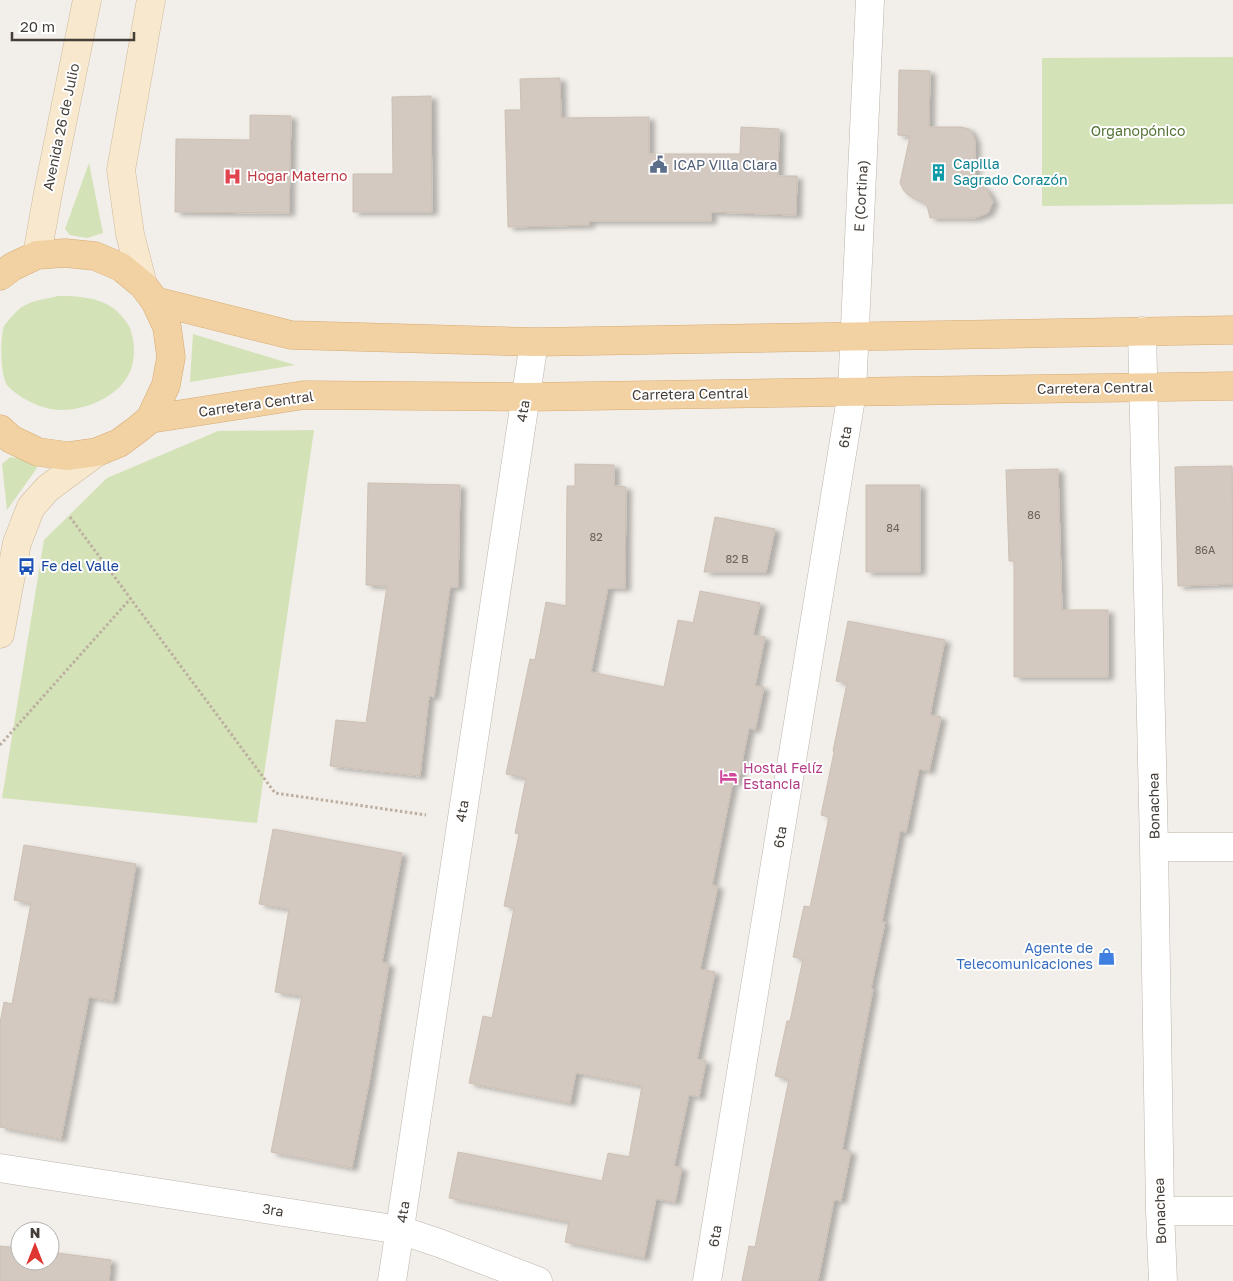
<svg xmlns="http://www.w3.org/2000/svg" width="1233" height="1281" font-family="'Golos Text',sans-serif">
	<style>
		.green { fill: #d4e2b7 }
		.building { fill: #d3c9c0; stroke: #cdc0b4; filter: url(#shadow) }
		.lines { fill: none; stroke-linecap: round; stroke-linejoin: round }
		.minor-casing { stroke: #bdb5ac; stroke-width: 29 }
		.secondary-casing { stroke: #cdba9e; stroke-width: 29 }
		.primary-casing { stroke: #d6ac74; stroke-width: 29 }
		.path { stroke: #bdaf9f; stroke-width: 3; stroke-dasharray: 2.5 2.5; stroke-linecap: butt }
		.minor { stroke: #fff; stroke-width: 28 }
		.secondary { stroke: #f8e8cd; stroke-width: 28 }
		.primary { stroke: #f2d1a2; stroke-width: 28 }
		.labels { text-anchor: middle; stroke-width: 4; stroke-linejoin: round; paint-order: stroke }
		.number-label { font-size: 11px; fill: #68615a }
		.street-label { font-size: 14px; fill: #453e38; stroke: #fff }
		.park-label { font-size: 14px; fill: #517032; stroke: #fff }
		.culture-label { font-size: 14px; fill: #0d838f; stroke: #fff; text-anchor: start }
		.service-label { font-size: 14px; fill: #4e5e75; stroke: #fff; text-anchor: start }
		.health-label { font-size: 14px; fill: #be3a42; stroke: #fff; text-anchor: start }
		.transit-label { font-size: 14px; fill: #164399; stroke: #fff; text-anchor: start }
		.hotel-label { font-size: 14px; fill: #b23c85; stroke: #fff; text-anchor: start }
		.shop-label { font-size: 14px; fill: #366cbe; stroke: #fff; text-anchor: end }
	</style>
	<defs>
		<filter id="shadow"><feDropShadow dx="5.5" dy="3" stdDeviation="2.5" flood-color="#0004"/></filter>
	</defs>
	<rect width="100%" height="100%" fill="#f2eee9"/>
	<path class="green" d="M1233,57v147l-191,2v-148z
		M89,163l14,70 -16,5 -17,-3 -5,-6z
		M58,296c20,0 39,1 55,12 4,2 15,15 17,20 1,2 1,5 2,7 8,35 -9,58 -42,70 -8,2 -17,5 -26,5 -19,1 -45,-11 -57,-25 -7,-11 -7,-47 -3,-59 3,-4 14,-17 18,-19 10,-7 25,-8 36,-11z
		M193,334l102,31 -105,17z
		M314,430l-57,393 -255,-25 42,-258 63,-62 111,-47z
		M10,457l23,4 4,7 -30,42 -5,-46z"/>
	<path class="building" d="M899,70l31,1 -1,56h32l8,2 4,7 2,5v40l12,9 6,12 -5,11 -13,5h-45l-3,-13 -19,-10 -4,-4 -4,-8 10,-47 -12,-1z
		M560,78l1,40 88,-1v37h91l1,-27 38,2 -1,47h19l-1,39 -85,-3v9h-122v4l-81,2 -3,-117h16l-1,-31z
		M431,96l1,116h-79v-38h40l-1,-77z
		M250,115l41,1 -2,97 -114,-1 1,-73 74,1z
		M575,464l39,1v21l12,1 -1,101h-17l-17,84 73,15 14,-67 15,3 7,-32 60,12 -7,32 12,2 -10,49 9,1 -9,43 -6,-2 -11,55 -5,-2 -21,104 6,1 -18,83 15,3 -18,87 9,2 -7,36 -10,-2 -15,71 8,2 -7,34 -19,-3 -12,59 -79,-16 4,-20 -120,-24 9,-46 144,29 6,-28 21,4 13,-71 -66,-13 -6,30 -101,-20 14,-67 9,2 22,-110 -10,-2 15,-72 -4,-1 11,-55 -20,-4 24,-115 5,1 11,-58 20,4 1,-120h8z
		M1232,466l1,118 -55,2 -3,-119z
		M1058,469l4,141h46v67h-94v-116h-5l-3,-91z
		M368,483l92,2 -2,102h-8l-16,110 -5,-1 -9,80 -90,-10 6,-46 30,3 21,-137 -21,-1z
		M866,485h54v87h-54z
		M715,517l60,12 -9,43h-62z
		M848,621l97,19 -15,75 11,2 -12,54 -10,-2 -13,63 -6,-1 -18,91h3l-14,66 2,1 -31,161 9,1 -10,50 -7,-1 -16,81h-76l7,-35 6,1 34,-168 -14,-3 12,-55h3l13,-62 -10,-2 11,-51 6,1 19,-90 -8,-2 13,-63 -1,-1 14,-68 -11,-2z
		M273,829l129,24 -20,109 7,2 -20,119 -17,85 -81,-16 31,-156 -27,-4 14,-83 -30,-5z
		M24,845l112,19 -23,137 -24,-4 -28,142 -61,-12v-104l4,-21 8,2 19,-101 -17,-3z
		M0,1246l20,2v13h30v-9l61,8 -2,21h-109z"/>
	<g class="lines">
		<defs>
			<path id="minor" d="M1142,331l12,516 6,364 3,70
				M1154,847h79
				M0,1168l400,62 39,13 99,38
				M1160,1211h73
				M392,1281l142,-939
				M707,1281l145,-889 18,-392"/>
			<path id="secondary" d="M37,255l11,-62 39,-193
				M143,285l-13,-51 -9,-64 30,-170
				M0,634l17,-91 14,-36 17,-19 49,-36"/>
			<path id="primary" d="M0,276l12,-9 25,-12 28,-2 30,3 26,11 22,18 12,16 12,26 4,30 -5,28 -16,34 -12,10 -19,14 -22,9 -29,4 -30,-4 -27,-13 -11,-10
				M155,301l136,34 243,7 699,-12
				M150,419l154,-24 221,2 708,-11"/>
		</defs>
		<use href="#minor" class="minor-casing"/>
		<use href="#secondary" class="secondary-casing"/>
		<use href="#primary" class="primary-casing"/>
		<path class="path" d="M70,517l205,276 151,22
			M0,745l131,-147"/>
		<use href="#minor" class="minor"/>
		<use href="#secondary" class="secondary"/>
		<use href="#primary" class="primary"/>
	</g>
	<defs>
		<symbol id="civic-bare" viewBox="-9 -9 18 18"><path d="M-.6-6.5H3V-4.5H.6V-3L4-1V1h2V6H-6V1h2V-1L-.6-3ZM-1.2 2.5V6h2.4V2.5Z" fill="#5c6f8a" stroke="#fff" stroke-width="2.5" paint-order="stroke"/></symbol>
		<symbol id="building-bare" viewBox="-9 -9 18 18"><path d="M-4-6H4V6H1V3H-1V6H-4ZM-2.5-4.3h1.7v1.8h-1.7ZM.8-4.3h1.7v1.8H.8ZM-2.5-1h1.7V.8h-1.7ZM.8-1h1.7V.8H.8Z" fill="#0f9aa8" stroke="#fff" stroke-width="2.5" paint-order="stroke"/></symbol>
		<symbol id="hospital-bare" viewBox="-9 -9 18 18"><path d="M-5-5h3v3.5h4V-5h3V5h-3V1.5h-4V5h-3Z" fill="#e0444e" stroke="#fff" stroke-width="2.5" paint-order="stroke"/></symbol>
		<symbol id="bus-bare" viewBox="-9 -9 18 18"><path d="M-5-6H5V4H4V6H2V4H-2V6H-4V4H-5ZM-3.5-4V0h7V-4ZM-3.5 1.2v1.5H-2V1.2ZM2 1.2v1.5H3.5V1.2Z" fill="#1a4fb4" stroke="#fff" stroke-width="2.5" paint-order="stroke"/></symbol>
		<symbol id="hotel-bare" viewBox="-9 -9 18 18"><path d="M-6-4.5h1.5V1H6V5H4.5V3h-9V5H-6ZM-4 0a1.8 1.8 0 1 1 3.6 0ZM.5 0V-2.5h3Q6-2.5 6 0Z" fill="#d1479c" stroke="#fff" stroke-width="2.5" paint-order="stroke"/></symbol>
		<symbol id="shop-bare" viewBox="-9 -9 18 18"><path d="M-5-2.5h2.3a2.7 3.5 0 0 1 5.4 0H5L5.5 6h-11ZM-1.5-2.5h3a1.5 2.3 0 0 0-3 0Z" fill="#3f7fe0" stroke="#fff" stroke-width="2.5" paint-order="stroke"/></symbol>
	</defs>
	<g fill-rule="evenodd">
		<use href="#civic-bare" x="646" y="152" width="25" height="25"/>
		<use href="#building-bare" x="926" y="160" width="25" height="25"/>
		<use href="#hospital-bare" x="220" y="164" width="25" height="25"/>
		<use href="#bus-bare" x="14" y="554" width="25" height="25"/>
		<use href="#hotel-bare" x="716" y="764" width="25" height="25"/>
		<use href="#shop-bare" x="1094" y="944" width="25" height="25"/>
	</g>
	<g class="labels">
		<g class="number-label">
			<text x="1034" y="519">86</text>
			<text x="893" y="532">84</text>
			<text x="596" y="541">82</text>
			<text x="1205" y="554">86A</text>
			<text x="737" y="563">82 B</text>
		</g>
		<g class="street-label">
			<text transform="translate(61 127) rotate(-78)" y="5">Avenida 26 de Julio</text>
			<text transform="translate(861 196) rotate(-87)" y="5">E (Cortina)</text>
			<text transform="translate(1095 388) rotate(-1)" y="5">Carretera Central</text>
			<text transform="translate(690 394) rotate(-1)" y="5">Carretera Central</text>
			<text transform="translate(256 404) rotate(-8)" y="5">Carretera Central</text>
			<text transform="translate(523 411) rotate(-81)" y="5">4ta</text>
			<text transform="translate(845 437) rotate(-81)" y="5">6ta</text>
			<text transform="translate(1154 806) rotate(-91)" y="5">Bonachea</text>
			<text transform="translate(462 811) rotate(-81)" y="5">4ta</text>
			<text transform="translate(780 837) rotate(-81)" y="5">6ta</text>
			<text transform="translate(273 1210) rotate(9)" y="5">3ra</text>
			<text transform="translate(1160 1211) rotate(-92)" y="5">Bonachea</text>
			<text transform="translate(403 1212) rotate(-82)" y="5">4ta</text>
			<text transform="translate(715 1236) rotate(-81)" y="5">6ta</text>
		</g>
		<g class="park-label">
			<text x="1138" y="136">Organopónico</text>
		</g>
		<g class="culture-label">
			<text x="953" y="169">Capilla<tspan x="953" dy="16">Sagrado Corazón</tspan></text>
		</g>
		<g class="service-label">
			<text x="673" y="170">ICAP Villa Clara</text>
		</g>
		<g class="health-label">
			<text x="247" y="181">Hogar Materno</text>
		</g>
		<g class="transit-label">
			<text x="41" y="571">Fe del Valle</text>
		</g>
		<g class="hotel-label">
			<text x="743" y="773">Hostal Felíz<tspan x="743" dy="16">Estancia</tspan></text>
		</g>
		<g class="shop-label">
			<text x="1093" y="953">Agente de<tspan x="1093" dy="16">Telecomunicaciones</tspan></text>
		</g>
	</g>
	<g transform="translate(35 1246)"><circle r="24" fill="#ffffff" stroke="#b5b2af"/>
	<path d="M0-4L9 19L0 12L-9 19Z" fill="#e03632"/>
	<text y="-8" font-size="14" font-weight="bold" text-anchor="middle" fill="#453e38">N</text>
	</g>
	<path d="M12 32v8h122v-8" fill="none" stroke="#453e38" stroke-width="2.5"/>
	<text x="20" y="32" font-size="15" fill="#453e38" stroke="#ffffff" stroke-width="4" paint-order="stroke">20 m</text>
</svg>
